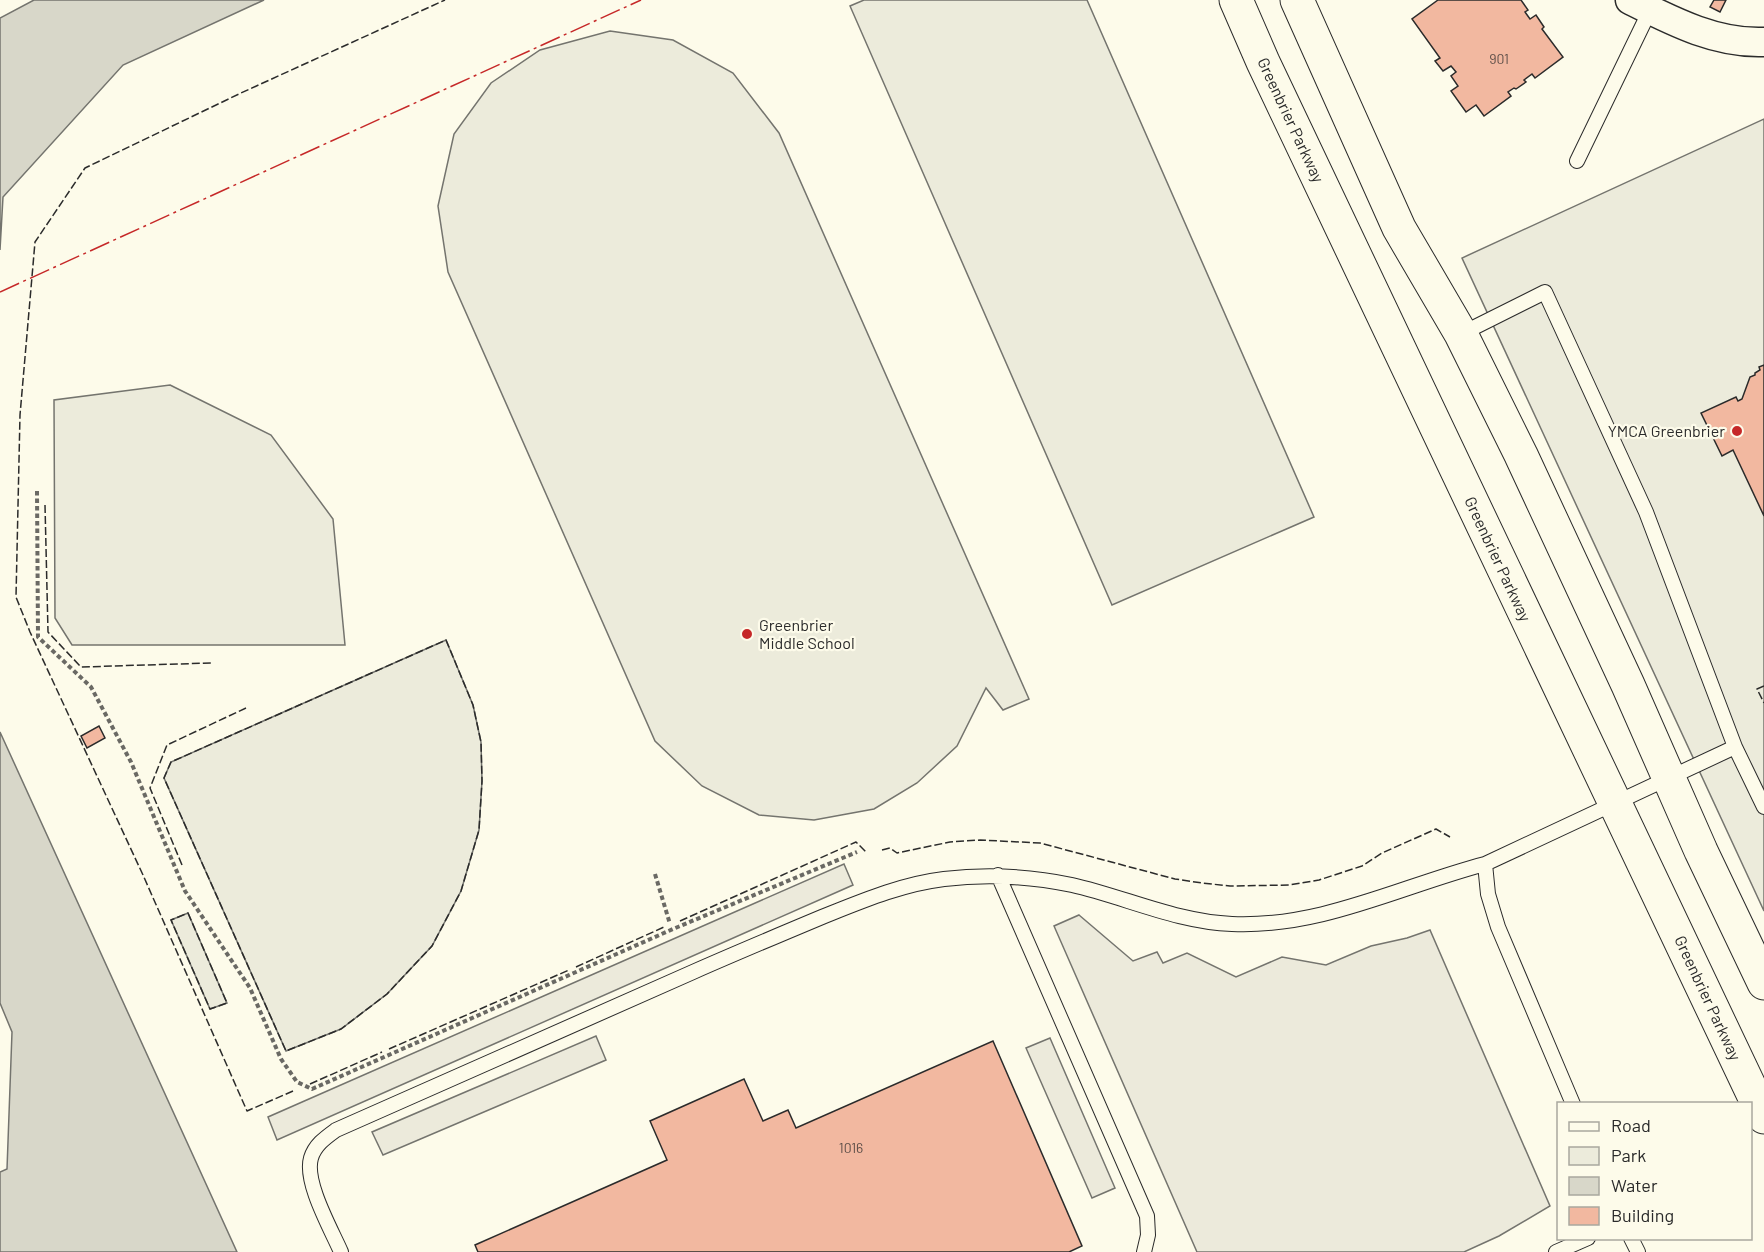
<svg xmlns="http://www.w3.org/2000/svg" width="1764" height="1252" font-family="Barlow,sans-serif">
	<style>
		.green { fill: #ecebdb; stroke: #74746e; stroke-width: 1.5 }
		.parking { fill: #eceadb; stroke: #74746e; stroke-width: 1.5 }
		.water { fill: #d8d7c9; stroke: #74746e; stroke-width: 1.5 }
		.building { fill: #f2b8a0; stroke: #2b2b2b; stroke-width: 1.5 }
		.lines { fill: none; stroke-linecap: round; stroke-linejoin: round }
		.service-casing { stroke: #2b2b2b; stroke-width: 16 }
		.minor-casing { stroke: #2b2b2b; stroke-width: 31 }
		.secondary-casing { stroke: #2b2b2b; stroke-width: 35 }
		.path { stroke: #6a6964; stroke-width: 4; stroke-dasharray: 4.5 3; stroke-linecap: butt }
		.service { stroke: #fdfbea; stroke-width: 14 }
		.minor { stroke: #fdfbea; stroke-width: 28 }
		.secondary { stroke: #fdfbea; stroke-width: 33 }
		.fence { stroke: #2b2b2b; stroke-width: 1.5; stroke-dasharray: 8 3; stroke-linecap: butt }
		.power { stroke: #c62828; stroke-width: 1.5; stroke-dasharray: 21 4.5 3 4.5; stroke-linecap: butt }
		.poi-dot { fill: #c62828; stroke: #fdfbea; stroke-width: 2 }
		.labels { text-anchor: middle; stroke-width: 4.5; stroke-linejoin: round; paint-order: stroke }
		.number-label { font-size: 14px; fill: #5d4e48 }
		.street-label { font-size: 16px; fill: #2b2b2b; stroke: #fdfbea }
		.poi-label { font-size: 16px; fill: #2b2b2b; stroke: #fdfbea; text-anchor: end }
	</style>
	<rect width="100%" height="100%" fill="#fdfbea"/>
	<path class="green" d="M864,0h223l227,517 -202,88 -262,-599z
		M610,31l63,9 60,33 46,60 250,566 -26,11 -17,-22 -29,58 -40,37 -43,26 -60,11 -55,-5 -57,-29 -47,-45 -207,-469 -10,-66 16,-72 37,-51 49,-33z
		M1764,119v792l-302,-653z
		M170,385l101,50 62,84 12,126h-273l-17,-27 -1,-218z
		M446,640l27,65 8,37 1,39 -3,49 -18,61 -29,55 -45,48 -46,35 -55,22 -122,-273 7,-16z
		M188,913l39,90 -17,6 -39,-89z"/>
	<path class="parking" d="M844,864l9,21 -576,255 -9,-23z
		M1079,915l54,46 24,-9 6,11 24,-10 49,24 46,-20 44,8 45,-19 36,-8 23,-8 120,276 -51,30 -35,16h-267l-143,-326z
		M596,1036l10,24 -223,95 -11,-23z
		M1050,1038l65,150 -23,10 -66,-150z"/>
	<path class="water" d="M34,0h230l-141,65 -120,132 -3,53v-232z
		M0,732l237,520h-237v-80l7,-3 5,-137 -12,-29z"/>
	<path class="building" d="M1438,0h83l7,10 -3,2 5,7 6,-4 8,12 -2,2 21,28 -28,21 -3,-4 -8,6 2,2 -10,7 -2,-1 -6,4 3,4 -27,20 -8,-11 -10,7 -15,-21 7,-5 -7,-10 5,-4 -5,-6 -8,5 -8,-10 5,-3 -28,-39z
		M1714,0h12l-6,12 -10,-5z
		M1764,365v151l-31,-66 -11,6 -21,-43 35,-16 2,4 4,-2 8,-22 5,-2v-2l5,-3 -1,-3z
		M99,726l6,12 -18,10 -6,-12z
		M993,1041l89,205 -13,6h-591l-3,-7 192,-85 -17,-39 94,-42 19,42 25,-11 8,18z"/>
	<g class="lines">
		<defs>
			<path id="service" d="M1577,161l75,-155
				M1735,747l29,60
				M1485,864l3,30 10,33 75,177
				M998,875l149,341 1,19 -4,17
				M1631,1238l7,14
				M341,1252c-10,-23 -37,-70 -30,-94 4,-13 14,-20 25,-28 119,-52 238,-105 357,-158 43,-19 86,-37 129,-55 40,-16 80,-33 122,-38 43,-5 85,-3 128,6 53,12 105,37 160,39 89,4 169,-38 253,-60l250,-117 -89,-235 -101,-220 -84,42
				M1556,1252l32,-14"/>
			<path id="minor" d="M1630,0c42,21 86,44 134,42"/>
			<path id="secondary" d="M1236,0l27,62 501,1055
				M1297,0l102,228 62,106 60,121 107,230 73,166 63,132"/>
		</defs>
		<use href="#service" class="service-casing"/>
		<use href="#minor" class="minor-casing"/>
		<use href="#secondary" class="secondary-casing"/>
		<path class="path" d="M37,491l1,146 53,50 40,75 54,129 65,97 31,71 16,23 15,7 361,-160 184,-77
			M655,874l15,50"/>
		<use href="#service" class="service"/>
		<use href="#minor" class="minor"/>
		<use href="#secondary" class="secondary"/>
		<path class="fence" d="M45,505l3,127 33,35 130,-4
			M446,640l27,65 8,37 1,39 -3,49 -18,61 -29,55 -45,48 -46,35 -55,22 -122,-273 7,-16z
			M1764,686l-7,3 7,14
			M882,850l8,-2 7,5 53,-11 30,-2 60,3 135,36 27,4 28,3 59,-1 30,-5 43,-14 20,-13 54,-24 14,8
			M182,865l-32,-77 17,-43 79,-37
			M188,913l39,90 -17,6 -39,-89z
			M680,921l176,-79 11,11
			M576,967l88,-40
			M389,1049l180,-79
			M310,1084l72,-32
			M293,1091l-46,20 -104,-236 -113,-243 -14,-35 4,-182 15,-173 50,-74 156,-75 204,-93"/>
		<path class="power" d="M0,292l641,-292"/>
	</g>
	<g class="poi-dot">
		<circle cx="1737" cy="431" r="6"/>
		<circle cx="747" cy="634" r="6"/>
	</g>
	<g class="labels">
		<g class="number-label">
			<text x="1499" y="64">901</text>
			<text x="851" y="1153">1016</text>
		</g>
		<g class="street-label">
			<text transform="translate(1291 120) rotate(65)" y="6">Greenbrier Parkway</text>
			<text transform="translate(1498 559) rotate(65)" y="6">Greenbrier Parkway</text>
			<text transform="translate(1708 998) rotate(65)" y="6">Greenbrier Parkway</text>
		</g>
		<g class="poi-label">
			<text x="1725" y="437">YMCA Greenbrier</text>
			<text x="759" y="631" text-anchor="start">Greenbrier<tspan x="759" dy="18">Middle School</tspan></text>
		</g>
	</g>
	<rect x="1557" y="1102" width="195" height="138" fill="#fdfbea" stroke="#a9a89e" stroke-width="1.5"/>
	<rect x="1569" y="1122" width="30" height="9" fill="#fdfbea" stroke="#a9a89e" stroke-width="1.5"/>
	<text x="1611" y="1132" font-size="18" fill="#2b2b2b">Road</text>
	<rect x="1569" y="1147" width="30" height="18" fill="#ecebdb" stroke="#a9a89e" stroke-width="1.5"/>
	<text x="1611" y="1162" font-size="18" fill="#2b2b2b">Park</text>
	<rect x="1569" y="1177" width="30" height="18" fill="#d8d7c9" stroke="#a9a89e" stroke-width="1.5"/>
	<text x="1611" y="1192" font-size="18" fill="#2b2b2b">Water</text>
	<rect x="1569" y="1207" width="30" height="18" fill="#f2b8a0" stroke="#a9a89e" stroke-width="1.5"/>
	<text x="1611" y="1222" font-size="18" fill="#2b2b2b">Building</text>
</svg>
